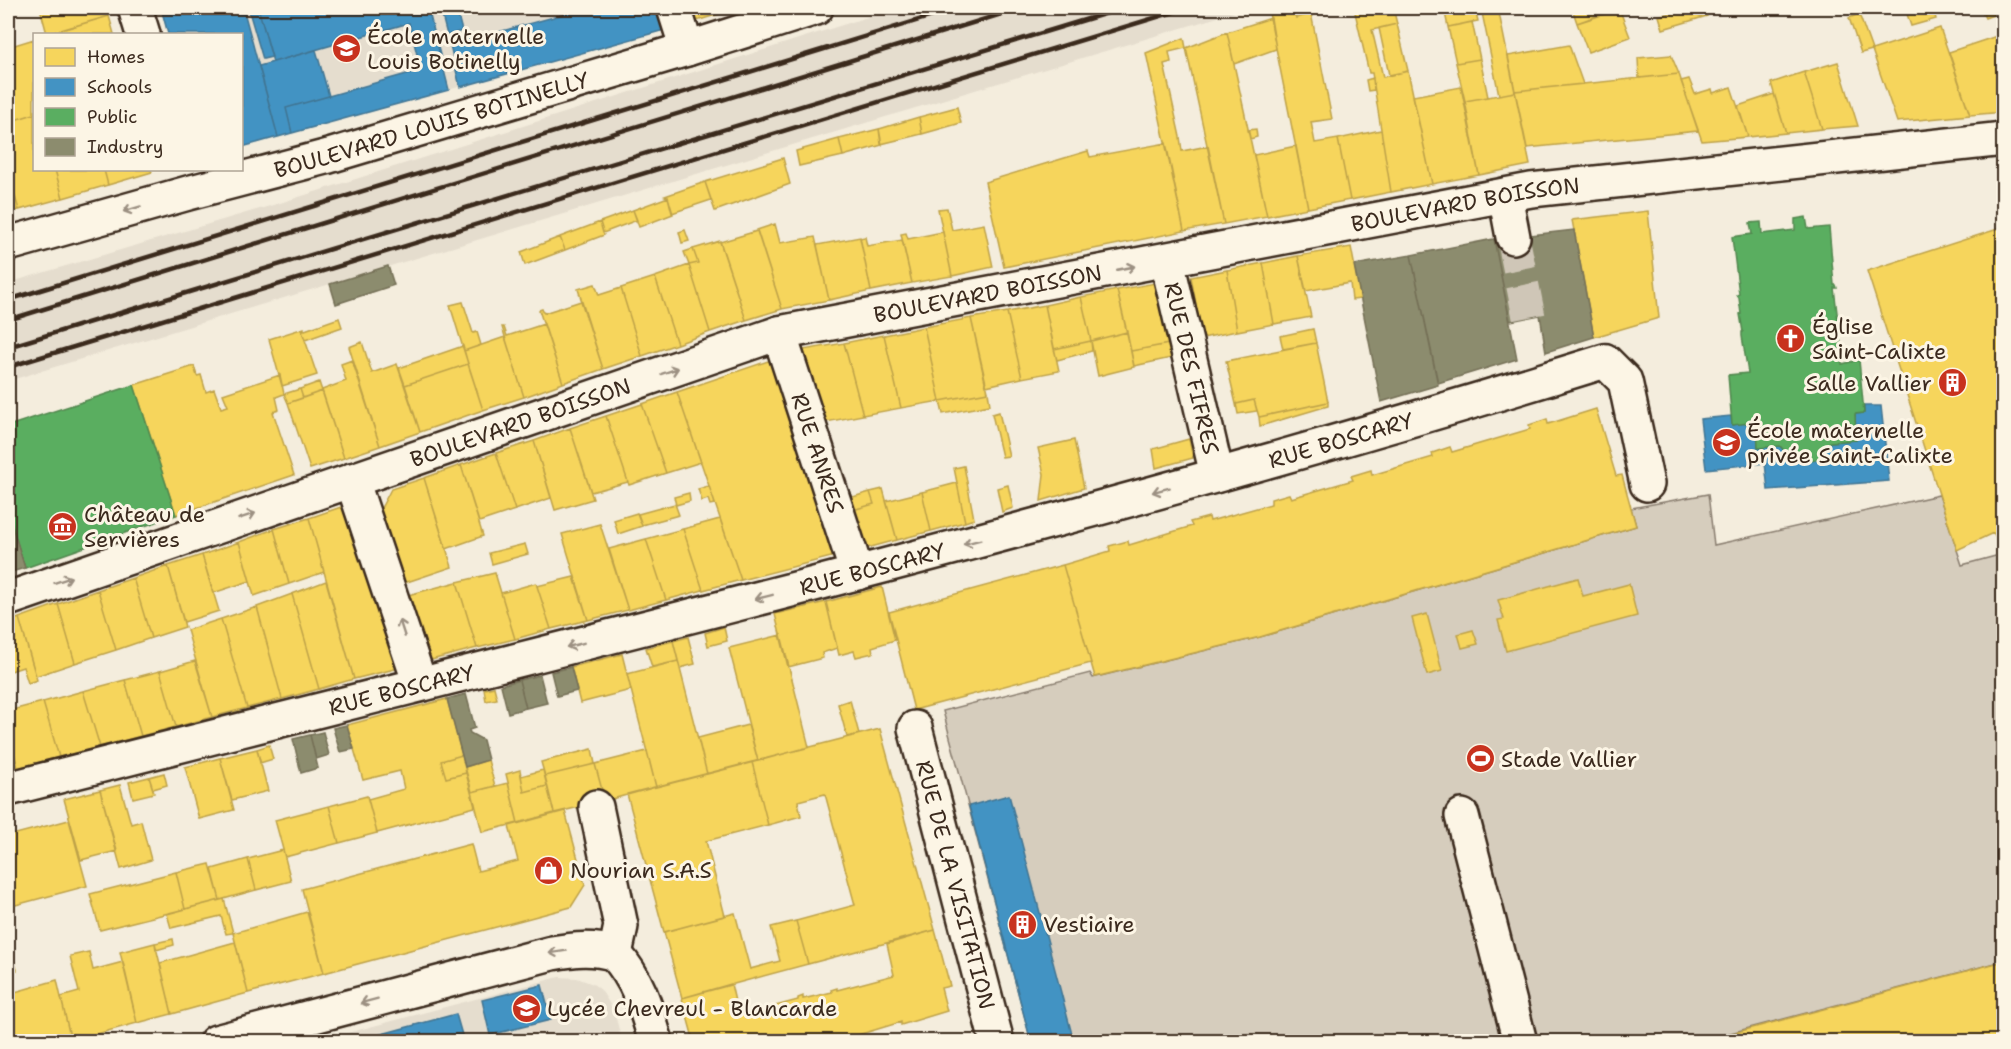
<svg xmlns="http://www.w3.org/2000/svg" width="2011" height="1049" font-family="'Shantell Sans',sans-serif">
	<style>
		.built { fill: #e5ddce }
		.green { fill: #d6cdbd; stroke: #887c6e; stroke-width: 1.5 }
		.homes { fill: #f6d55c; stroke: #bea249; stroke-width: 1.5 }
		.schools { fill: #4393c3; stroke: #417492; stroke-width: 1.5 }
		.public { fill: #5aae61; stroke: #51864d; stroke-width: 1.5 }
		.industry { fill: #8c8c6e; stroke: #746f56; stroke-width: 1.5 }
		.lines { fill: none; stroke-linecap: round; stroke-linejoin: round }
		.minor-tunnel { stroke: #cfc6b7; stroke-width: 33; stroke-dasharray: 33 16; stroke-linecap: butt }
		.minor-casing { stroke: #3b2a1e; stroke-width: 38 }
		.minor { stroke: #fcf5e5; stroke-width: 33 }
		.rail { stroke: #3b2a1e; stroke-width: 4.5 }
		.oneway { stroke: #9c9082 }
		.labels { text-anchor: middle; stroke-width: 6; stroke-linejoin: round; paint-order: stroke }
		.poi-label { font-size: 22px; fill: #3b2a1e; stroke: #fcf5e5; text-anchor: start }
		.street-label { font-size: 22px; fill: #3b2a1e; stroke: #fcf5e5 }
	</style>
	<rect width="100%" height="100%" fill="#f4eddd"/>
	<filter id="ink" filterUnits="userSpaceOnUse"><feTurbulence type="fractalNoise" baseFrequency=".0167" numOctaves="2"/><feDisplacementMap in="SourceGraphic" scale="12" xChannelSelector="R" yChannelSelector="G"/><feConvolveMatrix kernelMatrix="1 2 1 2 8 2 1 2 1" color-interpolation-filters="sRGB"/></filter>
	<g filter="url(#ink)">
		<path class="built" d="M242,8h419l7,21 -390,108z
			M896,8h352l-1240,373v-98l272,-80z
			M559,977l18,1 16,6 8,6 13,21 8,30 -309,1z"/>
		<path class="green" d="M1708,494l6,51 225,-50 23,70 41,-11v407l-303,80h-669l-88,-330 147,-38 3,5 167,-41 376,-111 -5,-18z"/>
		<path class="homes" d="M40,8h66l3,8 -62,18z
			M685,8h53l-48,15z
			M1268,8h24l4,10 11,-3 -2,-7h5l22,111 -21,3 4,21 23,-4 12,61 -42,8z
			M1354,8h39l4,16 -25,6 11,47 25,-6 24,113 -41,8 -19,-119h-3z
			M1444,8h31l3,13 -30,6z
			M1481,8h17l17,84 -16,3z
			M1572,8h48l1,1 -44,14z
			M1619,8l11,29 -42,15 -11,-29z
			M1689,8h14l4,8 -44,13 -4,-13z
			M1703,8h23l-20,6z
			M1905,8h28l3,11 -25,7z
			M1980,8h24v3l-19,7z
			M1859,14l13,36 -11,3 -12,-35z
			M109,16l5,18h-66z
			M1271,18l5,31 -42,15 -7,-32z
			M1472,22l8,37 -24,4 -8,-36z
			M1397,24l11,47 -19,4 -10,-47z
			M1940,28l30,87 -73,7 -25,-72z
			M1227,32l40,184 -43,8 -38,-176z
			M2000,35l4,12v65l-34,3 -21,-63z
			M1184,38l2,10 -17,4 2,10 -7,2 16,73 2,14 26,-5 16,78 -40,7 -38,-178z
			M34,39v75l-26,8v-75z
			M1569,45l14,39 -68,7 -7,-35z
			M1671,55l8,19 -40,4 -1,-20z
			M1480,59l8,38 -23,4 -9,-38z
			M1838,62l20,64 -36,3 -18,-57z
			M1804,72l18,57 -36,4 -15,-50z
			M1679,74l19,57 -171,17 -12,-57z
			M1373,78l1,12 -6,1 -2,-11z
			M1689,79l6,15 17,-5 1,4 18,-6 17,50 -46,4 -21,-60z
			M1461,87l18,88 -47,9 -19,-88z
			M1515,92l15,73 -51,10 -14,-74z
			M1774,94l12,39 -38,4 -10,-31z
			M957,107l4,16 -39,11 -3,-17z
			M34,114v56h21l8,28 -44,12 -11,-37v-51z
			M919,117l3,17 -41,10 -2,-15z
			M879,129l3,16 -39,11 -4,-17z
			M1256,129l1,8 -7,2 -2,-9z
			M1381,130l10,62 -41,8 -12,-61z
			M839,139l4,17 -44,10 -3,-15z
			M1166,143l18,88 -180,36 -19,-85 103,-31 2,6z
			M1296,146l12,62 -41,8 -13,-61z
			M783,158l7,26 -75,27 -10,-29z
			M55,170h49l4,15 -45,13z
			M104,170h47l1,2 -44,13z
			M8,173l11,37 -11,3z
			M705,182l6,18 -39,13 -4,-16 -3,-1z
			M668,197l5,17 -34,13 -6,-17z
			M947,208l5,22 32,-6 9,43 -41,9 -14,-67z
			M633,210l4,10 -34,13 -3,-11z
			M1648,211l11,107 -65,19 -22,-117z
			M600,222l4,13 -39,15 -5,-13z
			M775,224l5,19 35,-6 14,63 -47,9 -25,-79z
			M2004,227v301l-7,3 5,11 -3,2 -6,-11 -36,17 -90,-279z
			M685,230l4,11 -7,2 -3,-11z
			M757,231l25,78 -36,11 -26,-78z
			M943,232l9,44 -40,7 -11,-49 5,-1 2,6z
			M560,237l5,13 -40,15 -4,-13z
			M860,237l11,54 -42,9 -12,-55z
			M865,237l2,9 35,-6 10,43 -41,8 -11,-53z
			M720,241l26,79 -36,12 -21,-67 9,-2 -5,-14z
			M1351,247l10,52 -9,1 -2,-17 -44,8 -8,-35z
			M693,249l5,14 -9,2 -5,-13z
			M1298,256l13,61 -37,7 -11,-61z
			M1263,263l11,61 -37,7 -10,-61z
			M689,265l21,67 -33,12 -22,-67z
			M1227,270l10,61 -35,7 -11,-61z
			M655,277l22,67 -35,12 -21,-68z
			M1155,283l14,61 -38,7 -14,-61z
			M595,284l4,11 22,-7 21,68 -39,13 -25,-80z
			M1117,290l10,42 -36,9 -10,-44z
			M1081,297l10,44 -37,8 -9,-44z
			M581,301l22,68 -40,14 -24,-73 3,-1 2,4z
			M463,302l10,31 4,-1 4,13 -17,6 -14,-46z
			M1045,305l14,66 -37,7 -15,-66z
			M1007,312l15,66 -36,8 -15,-68z
			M339,318l3,9 -37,13 -3,-9z
			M971,318l17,74 -48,9 -16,-74z
			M544,324l19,59 -39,14 -22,-70h2l3,9z
			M924,327l16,74 -39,7 -17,-73z
			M304,328v3h-2l15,44 -35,11 -13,-47z
			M1313,329l3,14 -33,6 -3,-13z
			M1127,332l7,35 -36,9 -7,-35z
			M884,335l17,73 -38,7 -19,-72z
			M505,337l19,60 -41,13 -19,-59z
			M1091,341l1,10 -35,9 -3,-11z
			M362,342l10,31 25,-9 23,68 -40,14 -31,-99z
			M844,343l19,72 -42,8 -24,-72z
			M1316,343l12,59 -69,15 -5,-17 -18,4 -10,-43z
			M1169,344l2,14 -37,8 -3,-15z
			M463,346l5,18 -63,21 -6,-17z
			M777,358l62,197 -98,25 -64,-188z
			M352,360l28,86 -36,12 -22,-68 24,-9 -5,-17z
			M468,364l15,46 -63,22 -15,-47z
			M194,366l3,10 4,-1 5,17 8,-3 7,19 7,-2 -5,-12 57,-19 4,19 -8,3 3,13 -6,2 21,63 -118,40 -42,-130z
			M319,382l3,9 -19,7 -3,-9z
			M300,389l3,9 -15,5 -4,-9z
			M322,391l22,67 -34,11 -22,-66z
			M677,392l24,70 -35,11 -24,-69z
			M988,392l2,13 -47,9 -3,-13z
			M1254,400l3,11 -19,3 -2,-10z
			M1328,402v4l-68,20 -1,-9z
			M642,404l24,69 -37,12 -23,-69z
			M1596,409l20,67 6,-1 14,51 -376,111 -165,40 -32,-112 47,-14 -1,-5 19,-5 1,4 63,-19 -2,-4 19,-5 1,4 18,-5 43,-12v-5l18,-5 2,4 62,-18 -2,-4 20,-6 1,5 61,-18 -1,-4 18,-6 2,5 78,-23 -1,-4 18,-6 1,5z
			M999,412l10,44 -7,1 -10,-43z
			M606,416l22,66 -37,10 -21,-64z
			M570,428l23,71 -38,11 -21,-69z
			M1189,439l4,19 -37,10 -3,-19z
			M1074,440l10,48 -43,13 3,-27 -6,-26z
			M534,441l17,57 -36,12 -19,-57z
			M496,453l19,57 -36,12 -18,-57z
			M461,465l22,71 -37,13 -22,-71z
			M964,466l10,53 -9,3 -11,-54z
			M424,478l28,89 -48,16 -25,-71 12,-23z
			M957,483l8,39 -34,9 -9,-39z
			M1008,485l5,23 -11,4 -5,-24z
			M709,486l6,18 -5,1 -2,-6 -6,2 -4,-12z
			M883,489l14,51 -37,10 -11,-39 25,-7 -4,-12z
			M870,492l4,12 -25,7 -3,-12z
			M922,492l9,39 -34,9 -11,-39z
			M689,493l1,8 -14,4 -2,-8z
			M675,504l4,11 -37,10 -4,-11z
			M344,506l54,160 -3,3 -41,10 -45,-161z
			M637,513l5,13 -24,8 -4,-14z
			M309,518l15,54 -35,12 -15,-55z
			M720,519l21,61 -38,10 -20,-61z
			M600,524l28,86 -40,10 -26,-86z
			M274,529l15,55 -35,12 -15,-54z
			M683,529l20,61 -37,10 -20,-61z
			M646,539l20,61 -38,10 -19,-61z
			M239,542l11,39 -37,12 -11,-38z
			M525,544l3,10 -36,10 -3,-11z
			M202,555l17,56 -35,11 -16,-56z
			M1063,565l28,98 -177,47 -25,-98z
			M168,566l17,61 -34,11 -18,-60z
			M495,573l20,66 -38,9 -20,-66z
			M574,577l14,43 -37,9 -14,-43z
			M133,578l18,60 -35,12 -18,-60z
			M1578,578l5,18 46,-12 8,32 -131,35 -8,-31 6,-1 -6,-19z
			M326,581l28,98 -35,10 -27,-95z
			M457,582l20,66 -46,12 -23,-65z
			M536,583l15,46 -36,10 -14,-46z
			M882,587l13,53 -23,7 1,6 -17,4 -2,-6 -15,4 -13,-53z
			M98,590l18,60 -41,13 -17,-59z
			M292,594l27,95 -37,10 -25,-92z
			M826,602l11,46 -15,5 1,5 -35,9 -13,-53z
			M58,604l17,59 -39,13 -17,-58z
			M257,607l25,92 -35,9 -26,-89z
			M1427,614l15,57 -15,4 -15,-57z
			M19,618l18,62 -9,3 -5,-16 -15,5v-50z
			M221,619l26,89 -35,9 -25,-87z
			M724,627l3,14 -19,5 -3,-13z
			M1473,630l5,14 -16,4 -4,-14z
			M781,635l28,112 -51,14 -29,-113z
			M688,637l7,27 -15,4 -7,-27z
			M673,641l5,20 -26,6 -6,-19z
			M622,654l9,36 -51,13 -9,-36z
			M195,661l17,56 -36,10 -16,-56z
			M678,661l29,113 -51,13 -29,-113z
			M160,671l16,56 -35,9 -16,-56z
			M125,680l16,56 -41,11 -17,-56z
			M494,687l3,12 -11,2 -2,-12z
			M83,691l17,56 -41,10 -16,-55z
			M447,699l15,56 -21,6 5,17 20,-5 9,34 -98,26 -9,-34 36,-10 -4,-18 -37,9 -16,-55z
			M850,700l9,34 -12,3 -9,-33z
			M43,702l16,55 -41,11 -10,-37v-20z
			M748,725l10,36 -51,13 -9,-36z
			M880,729l55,201 -127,34 -12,-43 59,-16 -30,-111 -27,7 3,15 -33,9 -16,-63z
			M8,731l10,37 -10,3z
			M269,745l4,14 -13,4 -3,-14z
			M257,749l11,42 -36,9 -12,-42z
			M592,749l3,15 -50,12 -4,-14z
			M647,751l9,36 -51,14 -10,-37z
			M462,755l4,18 -20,5 -5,-17z
			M220,758l14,52 -35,9 -14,-52z
			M488,760l7,26 -23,6 -7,-25z
			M752,762l16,63 -62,16 19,75 -61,16 -37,-138z
			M595,764l10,37 -51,12 -9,-37z
			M520,770l4,22 23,-6 7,27 -36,10 -12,-49z
			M543,770l4,16 -23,6 -3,-16z
			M164,773l3,12 -14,4 -4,-12z
			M149,777l5,16 -21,5 -4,-16z
			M508,783l10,40 -36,9 -10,-40z
			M120,785l11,39 10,-3 10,39 -30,9 -21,-79z
			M100,790l17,61 -36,9 -17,-61z
			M367,796l10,37 -38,10 -10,-37z
			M329,806l10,37 -54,14 -10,-37z
			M565,811l20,74 -14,22 -247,66 -22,-84 169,-45 7,27 40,-10 -9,-35z
			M69,820l18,66 -79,21v-71z
			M283,850l8,31 -35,9 -8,-31z
			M248,859l8,31 -36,10 -8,-31z
			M210,864l10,36 -35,9 -9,-37z
			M176,872l9,37 -85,21 -10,-36z
			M224,899l9,34 -7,1 -5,-18 -50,12 -4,-14z
			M307,912l17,61 -76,20 -15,-60z
			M735,913l15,56 30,-8 -9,-34 25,-6 12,43 -126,34 -18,-66z
			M935,930l15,56 -9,2 6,23 -46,14v-3l-66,20h-137l-5,-4 -11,-40 49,-14 6,26 10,-2 2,5 49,-13v-2l5,-2v3l29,-7 -1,-2 6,-2v2l57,-15 -7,-31z
			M173,939l1,6 -18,5 -1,-7z
			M235,942l13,51 -76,21 -12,-51z
			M155,943l17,71 -35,9 -17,-71z
			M89,952l4,18 30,-8 14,61 -66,18 -10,-44 18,-5 -9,-36z
			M12,954l5,16 -9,2v-17z
			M2004,961v81h-304z
			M57,980l14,61 -63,1v-48z"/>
		<path class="schools" d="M161,8h82l35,129 -36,10v-113h-74z
			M248,8h24l-13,3 13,46 -9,2z
			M272,8h156l21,82 -157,43 -6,-25 135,-38 -12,-47 -136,39 -14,-51z
			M440,8h16l6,23 -15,4z
			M587,8h74l7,21 -208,58 -10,-42z
			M316,50l13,46 -43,12 6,25 -14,4 -19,-71z
			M1864,406h17l8,75 -121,9 -3,-27 -59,6 -6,-50 31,-3 1,9 25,-3 1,26 22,-2 14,15 26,-2 10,-17 26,-2 -1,-26 9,-1z
			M1009,795l65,247h-43l-62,-236z
			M542,985l9,35 -61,15 -8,-35z
			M456,1014l8,28h-112z"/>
		<path class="public" d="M1806,217l2,12 21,-2 5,58h2l1,3h-3l7,58h-1l2,18 17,-4 5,53 -9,1 1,26 -26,2 -10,17 -26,2 -14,-15 -22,2 -1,-26 -25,3 -4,-50 20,-2 -6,-37v-4h1l-3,-18h1l-2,-16 -2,-3 2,-1 -7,-57 20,-3 -2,-11 11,-1 1,12 33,-4v-11z
			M134,385l42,130 -151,53 -17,-55v-87z"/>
		<path class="industry" d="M1574,230l20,107 -48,15 -6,-37 -30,6 -16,-82z
			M1494,239l23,120 -79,24 -27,-128z
			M1411,255l27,130 -57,17 -27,-137z
			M388,266l6,19 -58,19 -6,-20z
			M8,513l17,55 -17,5z
			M571,667l6,24 -20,5 -6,-24z
			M540,675l7,28 -21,5 -7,-28z
			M519,680l7,28 -18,5 -7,-28z
			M466,694l9,34 -6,2 1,3 13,7 5,20 -23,7 -18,-68z
			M347,725l7,24 -14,3 -7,-24z
			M323,732l6,23 -13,4 -6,-24z
			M310,735l8,33 -17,5 -8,-34z"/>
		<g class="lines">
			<path class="minor-tunnel" d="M1513,237l16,80"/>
			<defs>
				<g id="minor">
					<path d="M135,8l8,26"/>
					<path d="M674,8l13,41"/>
					<path d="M1505,195l8,42"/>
					<path id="s1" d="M8,244l180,-51 141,-37 358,-107 129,-41"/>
					<path id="s2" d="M1167,261l50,214"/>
					<path id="s3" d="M779,333l78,240"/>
					<path d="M352,480l68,204"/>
					<path id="s4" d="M8,599l771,-266 752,-143 473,-51"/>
					<path id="s5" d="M915,728l82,314"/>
					<path id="s6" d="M8,789c533,-136 1070,-264 1597,-428l20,20 22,103"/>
					<path d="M596,807l25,119 -6,28"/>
					<path d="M1462,816l58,226"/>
					<path d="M615,954c24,27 31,54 41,88"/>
					<path d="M216,1042l336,-89c23,-4 41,-6 63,1"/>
				</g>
			</defs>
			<use href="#minor" class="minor-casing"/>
			<use href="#minor" class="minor"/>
			<path class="rail" d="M8,300l950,-292
				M8,320l1013,-312
				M8,347l1116,-339
				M8,367l1179,-359"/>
		</g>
		<defs><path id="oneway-shaft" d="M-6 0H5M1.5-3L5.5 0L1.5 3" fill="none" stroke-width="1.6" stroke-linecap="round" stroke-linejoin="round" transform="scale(1.5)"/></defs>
		<g class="oneway">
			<use href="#oneway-shaft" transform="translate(132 209) rotate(164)"/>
			<use href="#oneway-shaft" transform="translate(1126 268) rotate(-11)"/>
			<use href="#oneway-shaft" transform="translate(670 371) rotate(-19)"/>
			<use href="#oneway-shaft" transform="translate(1161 490) rotate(165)"/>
			<use href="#oneway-shaft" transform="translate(247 516) rotate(-19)"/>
			<use href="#oneway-shaft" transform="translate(972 542) rotate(165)"/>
			<use href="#oneway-shaft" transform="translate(63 580) rotate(-19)"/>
			<use href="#oneway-shaft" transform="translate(764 597) rotate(166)"/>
			<use href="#oneway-shaft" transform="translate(402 628) rotate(-108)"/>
			<use href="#oneway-shaft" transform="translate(575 645) rotate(166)"/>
			<use href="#oneway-shaft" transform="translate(558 952) rotate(171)"/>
			<use href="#oneway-shaft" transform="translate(369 1001) rotate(165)"/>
		</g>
	</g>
	<defs>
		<symbol id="school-disc" viewBox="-11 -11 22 22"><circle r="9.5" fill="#c8321e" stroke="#fcf5e5"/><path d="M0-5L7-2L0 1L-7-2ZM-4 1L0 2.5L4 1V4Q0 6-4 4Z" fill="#fff"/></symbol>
		<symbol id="church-disc" viewBox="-11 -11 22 22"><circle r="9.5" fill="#c8321e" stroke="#fcf5e5"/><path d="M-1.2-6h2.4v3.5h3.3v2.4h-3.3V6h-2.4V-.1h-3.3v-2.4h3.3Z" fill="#fff"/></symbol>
		<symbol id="building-disc" viewBox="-11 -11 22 22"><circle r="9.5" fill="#c8321e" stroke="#fcf5e5"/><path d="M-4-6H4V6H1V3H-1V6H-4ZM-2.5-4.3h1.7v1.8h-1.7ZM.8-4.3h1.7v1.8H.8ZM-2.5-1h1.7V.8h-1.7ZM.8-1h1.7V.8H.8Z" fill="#fff"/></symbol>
		<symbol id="museum-disc" viewBox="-11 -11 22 22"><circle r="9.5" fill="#c8321e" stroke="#fcf5e5"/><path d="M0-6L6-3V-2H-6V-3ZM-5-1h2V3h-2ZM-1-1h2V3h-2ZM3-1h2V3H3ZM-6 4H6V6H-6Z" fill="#fff"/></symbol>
		<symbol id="stadium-disc" viewBox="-11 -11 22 22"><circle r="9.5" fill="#c8321e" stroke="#fcf5e5"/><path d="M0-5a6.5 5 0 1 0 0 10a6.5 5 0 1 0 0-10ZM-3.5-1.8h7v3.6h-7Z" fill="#fff"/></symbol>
		<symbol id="shop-disc" viewBox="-11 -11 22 22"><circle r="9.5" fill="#c8321e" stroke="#fcf5e5"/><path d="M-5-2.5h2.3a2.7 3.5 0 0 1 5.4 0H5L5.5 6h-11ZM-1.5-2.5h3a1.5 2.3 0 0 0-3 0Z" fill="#fff"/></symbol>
	</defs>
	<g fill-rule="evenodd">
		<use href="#school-disc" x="330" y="32" width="33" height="33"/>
		<use href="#church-disc" x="1774" y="322" width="33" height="33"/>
		<use href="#building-disc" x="1936" y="366" width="33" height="33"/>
		<use href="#school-disc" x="1710" y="426" width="33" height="33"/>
		<use href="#museum-disc" x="46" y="510" width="33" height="33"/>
		<use href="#stadium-disc" x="1464" y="742" width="33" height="33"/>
		<use href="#shop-disc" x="532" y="854" width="33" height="33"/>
		<use href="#building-disc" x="1006" y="908" width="33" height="33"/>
		<use href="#school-disc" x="510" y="992" width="33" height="33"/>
	</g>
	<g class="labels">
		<g class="poi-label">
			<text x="367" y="44">École maternelle<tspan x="367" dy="25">Louis Botinelly</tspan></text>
			<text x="1812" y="334">Église<tspan x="1812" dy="25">Saint-Calixte</tspan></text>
			<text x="1932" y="391" text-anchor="end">Salle Vallier</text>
			<text x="1747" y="438">École maternelle<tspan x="1747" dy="25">privée Saint-Calixte</tspan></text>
			<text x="84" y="522">Château de<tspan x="84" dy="25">Servières</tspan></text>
			<text x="1501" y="767">Stade Vallier</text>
			<text x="570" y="878">Nourian S.A.S</text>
			<text x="1043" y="932">Vestiaire</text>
			<text x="547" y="1016">Lycée Chevreul - Blancarde</text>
		</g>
		<g class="street-label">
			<text dy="8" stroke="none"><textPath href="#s1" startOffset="440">BOULEVARD LOUIS BOTINELLY</textPath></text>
			<text dy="8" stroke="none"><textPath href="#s4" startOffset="1514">BOULEVARD BOISSON</textPath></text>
			<text dy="8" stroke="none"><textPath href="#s4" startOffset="1028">BOULEVARD BOISSON</textPath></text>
			<text dy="8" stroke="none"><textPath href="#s2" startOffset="110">RUE DES FIFRES</textPath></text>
			<text dy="8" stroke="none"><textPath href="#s4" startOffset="542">BOULEVARD BOISSON</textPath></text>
			<text dy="8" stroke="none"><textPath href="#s6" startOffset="1378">RUE BOSCARY</textPath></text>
			<text dy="8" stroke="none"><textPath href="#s3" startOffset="126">RUE ANRES</textPath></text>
			<text dy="8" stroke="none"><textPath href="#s6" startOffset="892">RUE BOSCARY</textPath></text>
			<text dy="8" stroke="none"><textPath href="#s6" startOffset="406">RUE BOSCARY</textPath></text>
			<text dy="8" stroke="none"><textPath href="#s5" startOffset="162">RUE DE LA VISITATION</textPath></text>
		</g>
	</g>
	<rect width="2011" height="1049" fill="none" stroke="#fcf5e5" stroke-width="30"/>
	<rect x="15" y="15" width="1981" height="1019" fill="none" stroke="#3b2a1e" stroke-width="2" filter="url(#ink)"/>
	<rect x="33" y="33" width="210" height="138" fill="#fcf5e5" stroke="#afa495" stroke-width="1.5"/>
	<rect x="45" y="48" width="30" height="18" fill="#f6d55c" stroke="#afa495" stroke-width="1.5"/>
	<text x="87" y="63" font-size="18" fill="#3b2a1e">Homes</text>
	<rect x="45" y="78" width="30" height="18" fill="#4393c3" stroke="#afa495" stroke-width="1.5"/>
	<text x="87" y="93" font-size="18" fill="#3b2a1e">Schools</text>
	<rect x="45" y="108" width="30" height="18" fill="#5aae61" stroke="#afa495" stroke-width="1.5"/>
	<text x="87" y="123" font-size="18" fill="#3b2a1e">Public</text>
	<rect x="45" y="138" width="30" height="18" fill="#8c8c6e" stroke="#afa495" stroke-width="1.5"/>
	<text x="87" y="153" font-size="18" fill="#3b2a1e">Industry</text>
</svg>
